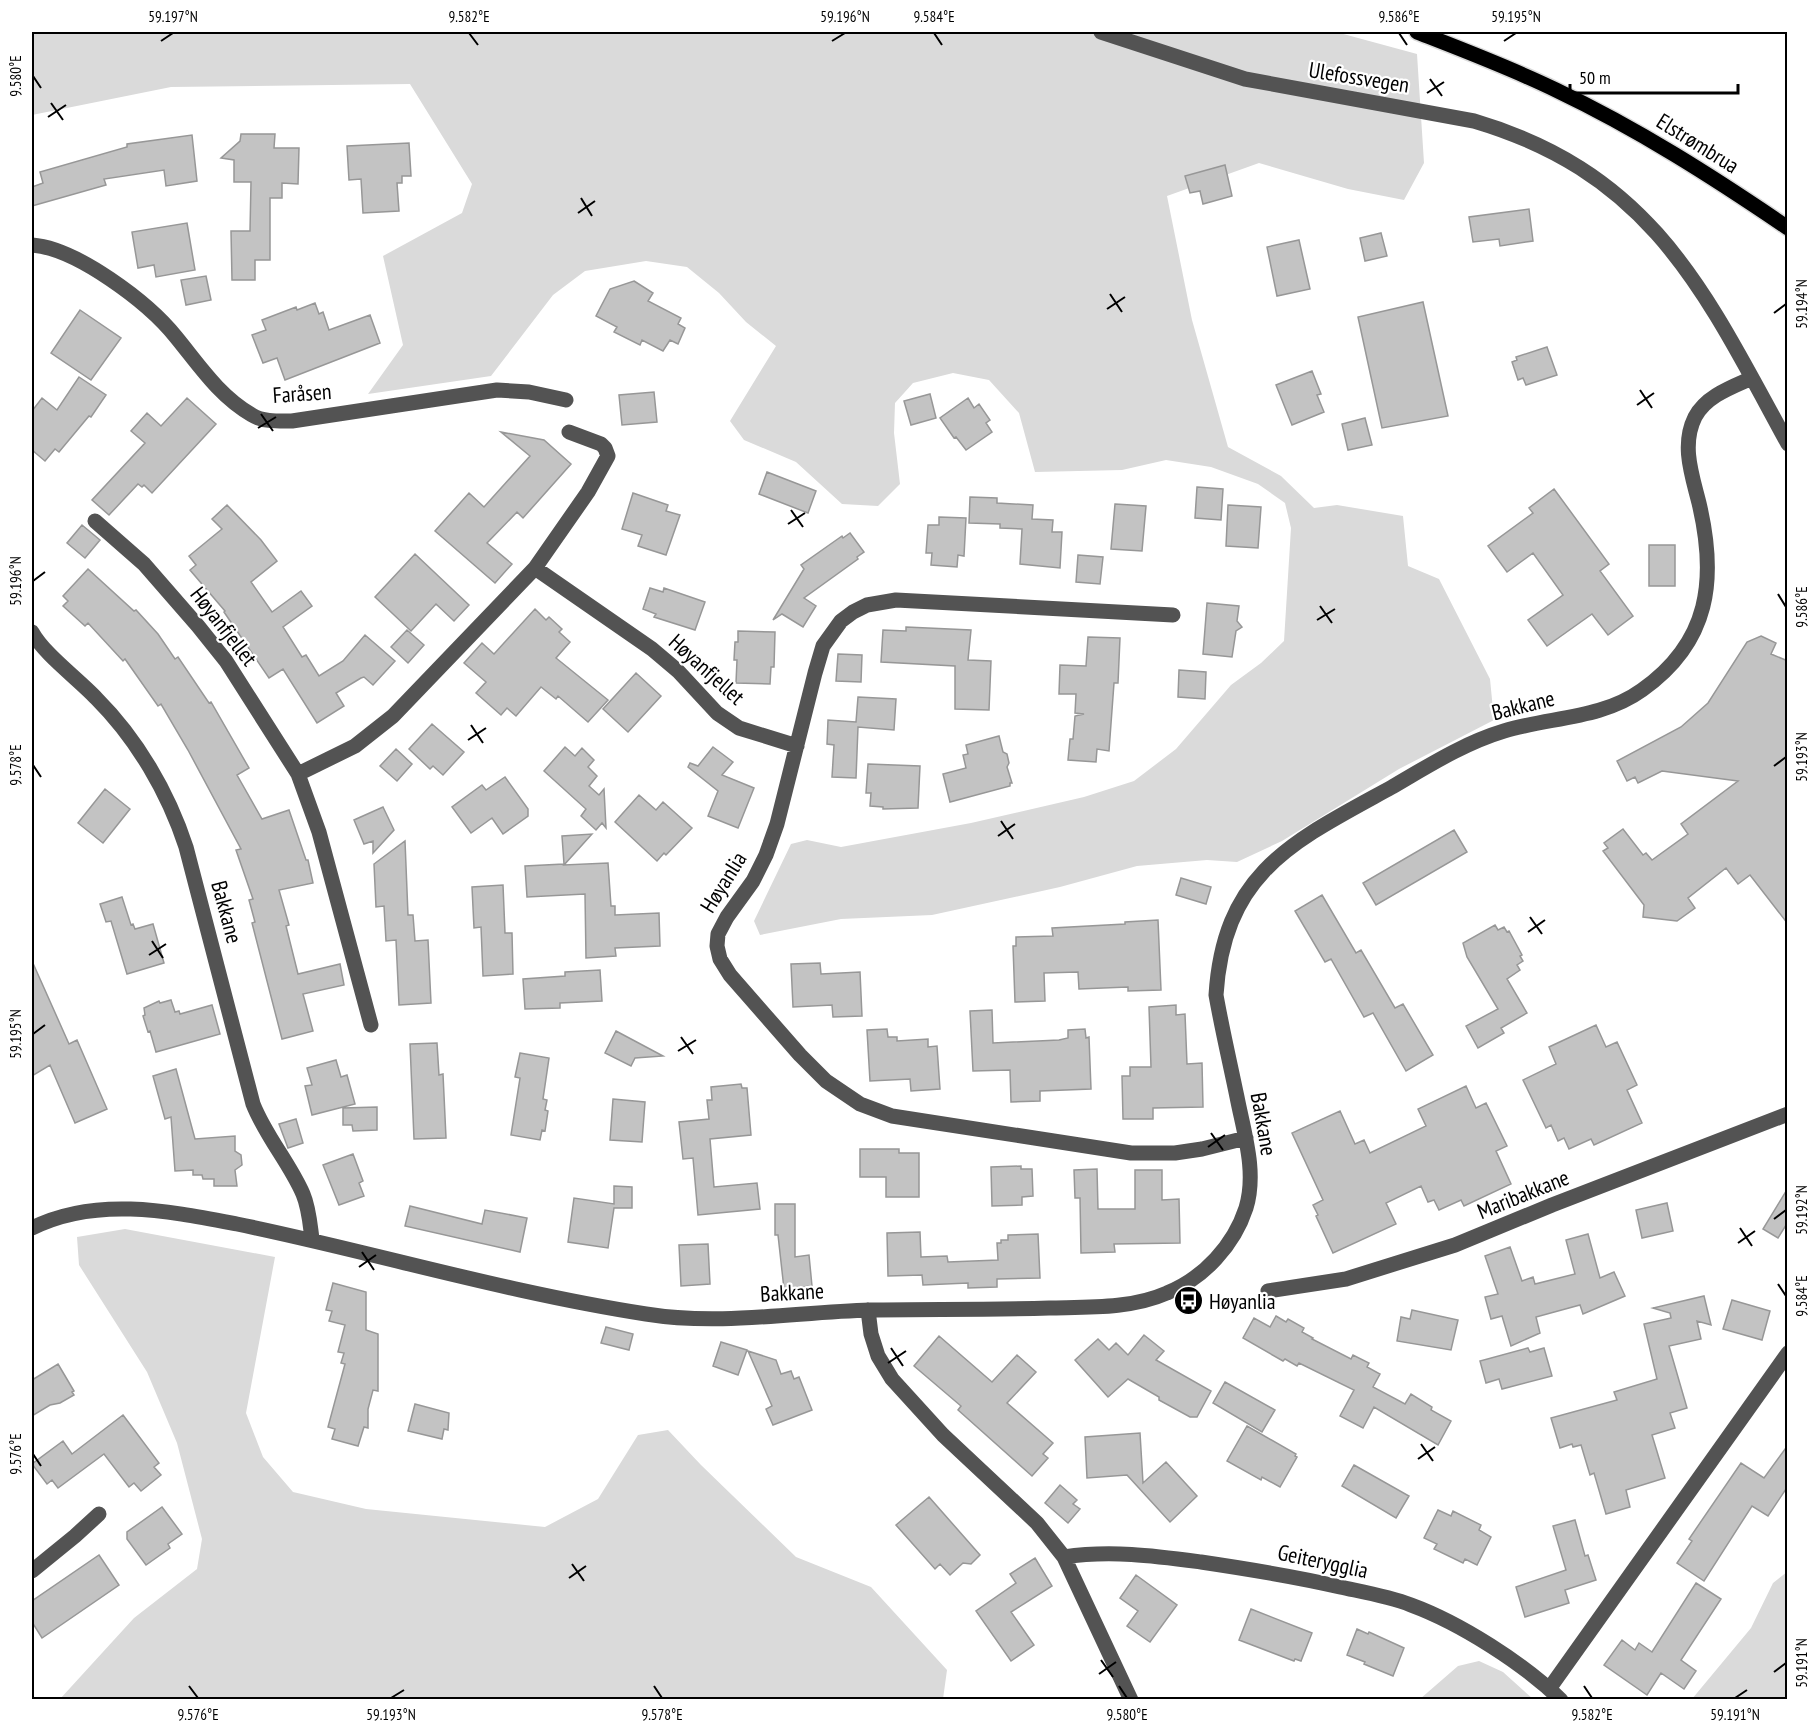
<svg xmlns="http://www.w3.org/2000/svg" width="1819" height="1731" font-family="'PT Sans Narrow',sans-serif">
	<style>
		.green { fill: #dadada }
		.building { fill: #c3c3c3; stroke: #979797; stroke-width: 1.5 }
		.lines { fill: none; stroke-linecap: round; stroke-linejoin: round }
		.major-casing { stroke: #dbdbdb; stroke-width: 18 }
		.minor { stroke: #535353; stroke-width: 15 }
		.major { stroke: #000; stroke-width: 15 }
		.ticks { fill: none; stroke: #000; stroke-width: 2 }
		.labels { text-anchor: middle; stroke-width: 4.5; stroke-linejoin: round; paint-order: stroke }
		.street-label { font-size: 22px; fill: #000; stroke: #fff }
		.poi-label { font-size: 22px; fill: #000; stroke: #fff; text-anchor: start }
		.neatline { fill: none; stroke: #000; stroke-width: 2 }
		.ticks-label { font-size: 15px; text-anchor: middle; fill: #000 }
	</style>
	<rect width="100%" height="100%" fill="#fff"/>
	<path class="green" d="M32,32h1304l81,22 7,109 -20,37 -56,-11 -89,-26 -92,33 25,124 36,127 53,29 33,32 23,-3 66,11 5,50 31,13 51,100 4,41 -95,49 -117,72 -45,21 -30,-2 -70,6 -77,21 -128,28 -91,4 -81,16 -6,-14 37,-77 16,-4 34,7 130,-24 113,-26 50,-16 42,-32 55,-64 30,-22 23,-22 7,-113 -6,-25 -27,-19 -47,-17 -45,-7 -44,10 -87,2 -16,-59 -30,-33 -36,-7 -40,10 -18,20 -1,30 6,51 -22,22 -36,-2 -46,-42 -52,-22 -14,-19 46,-75 -30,-24 -27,-29 -32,-26 -41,-6 -61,10 -32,24 -62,81 -123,18 35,-49 -20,-89 79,-43 10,-29 -62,-100 -239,3 -139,28z
		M125,1229l150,28 -29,156 17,44 30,35 73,17 179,18 53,-28 40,-64 30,-5 33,35 95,92 75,30 76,83 -4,29h-883l74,-81 63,-49 5,-30 -25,-96 -30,-71 -68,-107 -2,-28z
		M1787,1572v127h-95l59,-71 22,-45z
		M1479,1661l24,11 30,27h-113l38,-33z"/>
	<path class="building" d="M241,134h34l-1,14h25l-1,36 -16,-1v15h-12v62h-15v20h-23l-1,-49h19l1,-49h-17v-22l-13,-2 19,-17z
		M192,135l5,46 -31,5 -2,-16 -60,9 2,6 -74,21v-19l11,-4 -3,-11 87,-25v-3z
		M409,143l2,33h-9v7h-5l2,28 -36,2 -2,-34 -12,1 -2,-34z
		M1225,165l7,31 -29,8 -3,-13 -10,2 -5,-17z
		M1529,209l4,32 -33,5 -1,-7 -26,3 -4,-25z
		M187,223l8,47 -39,7 -2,-12 -16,3 -6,-36z
		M1381,233l6,23 -22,5 -5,-23z
		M1299,240l11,49 -33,7 -10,-49z
		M206,276l5,24 -25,5 -5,-25z
		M634,281l19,12 -5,8 33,17 -3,6 7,4 -7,16 -8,-4 -7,11 -21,-11 -2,5 -26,-13 3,-5 -21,-11 14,-27z
		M1423,302l25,114 -66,12 -24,-111z
		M315,303l4,11 4,-2 6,18 41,-15 10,28 -95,37 -8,-22 -14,5 -11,-28 14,-5 -4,-10 34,-13 1,3z
		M80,310l41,28 -30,42 -40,-27z
		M1547,347l10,28 -31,10 -3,-7 -5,2 -6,-18 5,-2 -1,-3z
		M1312,371l9,23 -4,1 7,17 -32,13 -16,-40z
		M79,377l27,18 -15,22 -2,-1 -30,36 -4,-3 -10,12 -13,-11v-39l10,-13 15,12z
		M654,392l3,30 -35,3 -3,-30z
		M930,394l6,24 -25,7 -7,-24z
		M187,398l29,26 -64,69 -8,-8 -2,2 -4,-3 -29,31 -17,-15 53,-57 -14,-12 16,-18 14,13z
		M968,398l6,10 5,-4 11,16 -4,3 6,9 -26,18 -10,-13 -2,1 -14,-20z
		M1365,418l7,27 -24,5 -6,-26z
		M501,432l43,8 27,24 -48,54 -6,-6 -30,31 25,21 -17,19 -60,-52 34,-38 15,14 46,-51z
		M767,472l49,19 -8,22 -49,-19z
		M1197,487l26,2 -2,31 -26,-2z
		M1554,489l55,75 -9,7 33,45 -25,19 -16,-21 -45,32 -19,-26 35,-25 -30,-42 -26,19 -19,-26 45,-33 -4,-5z
		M633,493l35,12 -2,6 14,4 -14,40 -28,-9 4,-11 -20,-6z
		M970,497l27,1v5l36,2 -1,14 21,1 -1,12h10l-2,36 -40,-4 2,-35 -22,-1v-4l-31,-1z
		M1115,504l31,2 -4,45 -31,-2z
		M227,505l34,35 16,21 -26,21 21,30 29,-21 11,15 -29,21 19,30 4,-2 13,21 24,-15 22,-26 30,26 -22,24 -9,-8 -3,1 -25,15 8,13 -27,17 -34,-54 -14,9 -45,-66 1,-1 -35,-41 6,-5 -7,-9 33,-27 -10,-10z
		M1228,505l33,2 -3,41 -32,-2z
		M939,517l27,1 -2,38 -6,-1 -1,12 -26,-2 1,-12h-6l2,-28h11z
		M82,525l18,15 -15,18 -18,-15z
		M850,533l14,19 -7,5 1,2 -54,39 12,8 -13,21 -21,-13 -9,6 31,-51 -3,-4 41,-29 1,2z
		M1649,545h26v41h-26z
		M415,554l54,51 -15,16 -18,-17 -25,27 -36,-34z
		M1078,555l25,2 -3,27 -24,-2z
		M88,569l46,42 2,-1 22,24 17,25 3,-2 31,46 2,-1 38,66 -12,7 25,44 27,-9 17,50h2l5,23 -34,7 10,35 -3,1 12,48 42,-10 4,21 -41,9 10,37 -31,8 -30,-116 3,-1 -6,-22 4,-1 -17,-49 5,-1 -53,-99 -27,-46 -3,2 -33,-47 -2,2 -35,-38 -3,3 -22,-20 5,-5 -5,-5z
		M650,588l13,4 1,-4 41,14 -10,28 -41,-13 2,-3 -13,-5z
		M1207,603l32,3 -2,15 5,6 -6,4 -4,26 -29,-3z
		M535,609l11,11 3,-3 13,12 -3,3 11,10 -14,16 52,42 -20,22 -30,-26 -2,3 -15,-12 -25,29 -9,-8 -6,7 -25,-22 10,-11 -22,-19 18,-20 12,11z
		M906,627l65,3 -3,30 23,1 -2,49 -34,-1v-43l-74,-4 2,-32 23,1z
		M407,630l17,15 -16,18 -17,-16z
		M738,631l37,1 -1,35h-3l-1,17 -34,-1 1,-23h-3l1,-18h3z
		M1761,636l15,7 -5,11 17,7v263l-38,-49 -12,9 -12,-16 -38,30 7,10 -18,13 -34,-4 1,-12 -41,-54 5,-3 -4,-5 19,-14 20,26 3,-2 6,7 36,-26 -7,-10 57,-43 -76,-10 -24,12 -3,-6 -8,4 -10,-20 64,-34 27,-24 39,-61z
		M1088,637l32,1 -2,45h-4l-5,68 -12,-2 -1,13 -28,-2 2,-21h3l2,-23 9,-2 -9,-1 1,-19h-17l1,-29 26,1z
		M838,654l24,1 -1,27 -25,-1z
		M1179,670l27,2 -1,27 -27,-2z
		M636,673l25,23 -33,36 -25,-23z
		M858,697l38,2 -2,31 -36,-3 -2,51 -24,-1 2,-32 -7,-1 1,-24 28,2z
		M432,724l32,28 -21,23 -10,-9 -3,3 -21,-20z
		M999,736l4,16 4,2 2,9 -2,4 5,16h-2v3l-60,16 -7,-28 23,-6 -3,-13 5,-1 -2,-9z
		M565,747l10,9 7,-8 12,12 -6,7 9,9 -8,10 10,9 5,-6 2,39 -4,-5 -6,7 -15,-14 5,-7 -42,-38z
		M713,747l20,15 -11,13 32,13 -16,40 -30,-12 10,-25 -30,-24 2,-4 8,3z
		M396,749l16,15 -15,17 -17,-15z
		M868,764l52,2 -2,42 -35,1v-2l-13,-1 1,-13h-5z
		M505,777l23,32v7l-25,18 -11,-16 -21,15 -19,-26 30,-22 4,5z
		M105,789l25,20 -27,34 -25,-20z
		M639,795l17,15 7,-8 29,26 -26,27 -2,-2 -7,8 -42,-39z
		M383,807l11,23 -21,23v-12l-9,3 -10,-24z
		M1454,830l13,22 -91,53 -13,-22z
		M592,834l-28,31 44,-2 3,43h4v9l44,-2 1,33 -45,2 1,8 -30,2 -1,-64 -58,3 -2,-31 39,-2 -2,-28z
		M405,841l3,74h5l2,26 13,-1 3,63 -32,2 -3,-65 -10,1 -2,-35 -8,1 -2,-43z
		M1181,878l30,9 -5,17 -30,-9z
		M503,885l2,48h7l1,41 -30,2 -2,-49 -7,1 -2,-41z
		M1322,895l34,58 5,-3 34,58 8,-4 30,51 -27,16 -33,-58 -9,4 -33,-58 -6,3 -30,-51z
		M122,897l9,28 2,-1 2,5 18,-5 11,39 -37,11 -16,-53 -5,1 -6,-18z
		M1158,920l3,70 -33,1v-4l-49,2 -1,-17 -34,1 1,28 -30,1 -2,-56h3v-9l37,-1 -1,-8 73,-4v-2z
		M1495,925l3,5 6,-3 3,5 2,-1 13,24 -2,1 3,5 -6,4 3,5 -13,9 20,34 -26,15 3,5 -26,15 -12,-22 32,-17 -31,-52 -4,-14z
		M32,961l37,83 8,-4 30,69 -32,14 -25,-58 -18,11z
		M820,963l1,11 39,-2 2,44 -29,1 -1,-12 -39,2 -2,-43z
		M600,970l2,31 -42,2v5l-35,1 -2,-30 42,-3v-4z
		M171,1000l4,12 4,-1 1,3 32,-9 8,29 -64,18 -6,-21 -2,1 -5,-16 2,-1 -1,-7 15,-7 1,2z
		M1176,1005v10l9,-1 2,50 15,-1 1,44 -50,1v11h-30l-1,-43h8v-9h21l-2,-60z
		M992,1010l1,33 66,-3 9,-2v-8l17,-1 1,9 3,-1 2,52 -51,2v10l-29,1 -1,-32 -37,1 -3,-60z
		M1596,1025l10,22 11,-5 20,43 -10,5 15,33 -48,22 -3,-6 -22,10 -5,-11 -6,3 -7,-16 -5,3 -23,-48 33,-16 -7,-17z
		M887,1029l1,8h9v4l31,-2v8l9,-1 3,43 -29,2 -1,-12 -40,2 -3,-51z
		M616,1031l47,25 -28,2 -4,8 -26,-13z
		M437,1043l2,32 4,-1 3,64 -32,1 -4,-95z
		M520,1053l29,5 -6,41 4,1 -2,10 3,1 -3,20 -3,-1 -2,10 -29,-5 9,-57 -5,-1z
		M336,1060l5,17 6,-2 8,29 -43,11 -7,-29 7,-1 -5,-17z
		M176,1069l19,70 40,-3v15l6,4 1,10 -7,5 2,16h-23v-7h-11l-1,-4h-9v-5l-18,1 -4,-54 -6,2 -12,-43z
		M741,1084l1,4h5l4,47 -41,4 4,48 43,-4 3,26 -62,6 -5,-57 -10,1 -4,-37 30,-3 -2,-19h5l-1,-13z
		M1466,1086l10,22 10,-5 21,43 -11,5 15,33 -47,22 -3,-6 -22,10 -5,-10 -6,2 -7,-16 -35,17 10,21 -63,29 -17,-37 2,-1 -5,-10 10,-5 -31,-67 48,-22 15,33 9,-4 6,13 56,-27 -8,-17z
		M613,1099l32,3 -3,40 -32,-2z
		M377,1107v23l-24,1 -1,-6h-9v-17z
		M296,1119l7,24 -15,5 -9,-24z
		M860,1149h39v4h20v44h-33v-20h-26z
		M353,1154l10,27 -4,2 5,13 -25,9 -16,-40z
		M1021,1166v3h11l1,27 -11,1v8l-30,1 -1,-39z
		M1097,1169l1,40h37v-39h27v30l17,-1 1,44 -66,1 1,8 -34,1 -1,-55h-5l-1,-28z
		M614,1186l18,1v21h-18l-6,40 -40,-6 6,-44 40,6z
		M1788,1188v34l-10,16 -15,-9z
		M1667,1203l6,28 -31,7 -6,-28z
		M775,1204h20v53l14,-2 3,31 -28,3 -6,-54h-3z
		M410,1206l72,18 3,-14 42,8 -7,34 -115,-26z
		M920,1232l1,25 26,-1 1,6 50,-2 -1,-17h4v-3h7v-5l30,-1 2,44 -43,1v8l-29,1v-5l-45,2 -1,-10 -34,1 -1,-43z
		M1588,1234l12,44 14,-6 11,24 -42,18 -3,-9 -44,12 4,16 -29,13 -9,-30 -11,3 -6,-22 13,-3 -13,-38 25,-9 12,34 11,-4 2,7 40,-10 -9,-34z
		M708,1244l2,40 -29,2 -2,-41z
		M333,1283l33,9v38l12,4v57l-5,-1 -5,19v19l-4,-1 -6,19 -26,-7 3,-10 -7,-2 17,-63 -4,-1 3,-10 -6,-1 7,-27 -16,-4 3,-10 -6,-1z
		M1704,1296l7,29 -14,-4 4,18 -32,7 18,62 -17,5 5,15 -23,7 13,43 -39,12 4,17 -24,7 -12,-41 -4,2 -9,-30 -8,2 -1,-3 -12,4 -9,-30 66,-18 -3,-8 43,-13 -13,-55 27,-6 -1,-5 -17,-5z
		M1732,1300l38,11 -8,29 -39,-11z
		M1412,1310l46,10 -7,30 -54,-9 4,-24 9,2z
		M1276,1316l10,6 2,-3 16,9 -2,4 11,6 -1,1 39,20 2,-4 16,8 -2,4 13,7 -7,13 32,17 6,-10 21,13 -1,3 20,11 -13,24 -64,-38 -11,21 -23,-12 14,-26 -55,-27 -2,3 -12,-7 -2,2 -40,-23 11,-20 16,9z
		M606,1327l27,7 -4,16 -28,-7z
		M1144,1335l20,16 -8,9 55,31 -14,26h-7l-31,-17v-3l-31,-18 -20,18 -33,-37 23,-21 11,11 7,-7 12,12z
		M939,1336l53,46 25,-27 19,17 -29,31 46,40 -10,11 5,4 -16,18 -74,-66 3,-4 -47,-40z
		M721,1342l26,8 -9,25 -25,-9z
		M1528,1348l2,4 14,-4 8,28 -50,13 -3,-10 -13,4 -6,-22z
		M748,1351l28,9 5,14 10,-3 3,8 5,-2 13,33 -39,15 -7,-16 6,-3z
		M58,1364l16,27 -2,1 2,3 -14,8 -10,2 -18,11v-36z
		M1225,1382l50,28 -13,22 -49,-29z
		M415,1404l34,9 -1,17 -4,-1 -2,10 -34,-8z
		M123,1415l36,48 -5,4 7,8 -20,16 -7,-8 -5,4 -25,-33 -46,34 -6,-8 -5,4 -15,-20 31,-23 9,13z
		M1247,1426l49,28 -1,2 2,1 -17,30 -18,-10 -1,3 -34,-19z
		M1140,1433l3,50 23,-21 31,34 -27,26 -43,-47 -40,3 -2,-41z
		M1788,1445v41l-20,30 -16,-10 -48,75 -27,-18 15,-22 -3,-2 52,-76 23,15z
		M1354,1465l55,31 -13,22 -54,-32z
		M1060,1485l17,15 -4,4 7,5 -12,14 -23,-20z
		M929,1497l51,58 -9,9 -8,-1 -13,12 -10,-11 -5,5 -39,-44z
		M162,1507l20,27 -14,10 2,4 -24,17 -19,-26v-7z
		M1438,1510l13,6 2,-5 28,14 -2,5 12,7 -14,28 -12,-6 -2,4 -29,-14 3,-5 -13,-6z
		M1575,1520l10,36 3,-1 8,25 -31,10 4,13 -44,14 -9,-30 50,-17 -13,-44z
		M99,1555l20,30 -77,53 -10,-16v-21z
		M1035,1558l17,28 -41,26 23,33 -23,16 -35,-50 40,-28 -6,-9z
		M1136,1575l41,30 -27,37 -23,-16 11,-15 -18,-13z
		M1696,1583l25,16 -40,61 15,11 -12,18 -23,-16 -14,22 -43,-30 18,-25 13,10 4,-7 13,9z
		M1251,1609l61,24 -11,28 -6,-2 -1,2 -55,-21z
		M1357,1629l11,5 1,-2 35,16 -11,28 -29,-12 1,-2 -18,-7z"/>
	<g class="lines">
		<defs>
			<path id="major" d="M1417,32c46,18 94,36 139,58 82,39 157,87 232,138"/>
		</defs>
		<use href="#major" class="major-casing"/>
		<path class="minor" d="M1101,32l144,47 229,42c179,53 231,171 314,323
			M32,245c44,3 116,57 144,92 23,28 43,59 76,78 11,7 27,6 40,6l205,-31 32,2 37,8
			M95,521l49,43 54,62 28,35 72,113 21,58 52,193
			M535,568l117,81 26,22 39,42 22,15 58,18
			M1173,615l-277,-15 -29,5 -14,7 -12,9 -18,25 -8,27 -38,151 -11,31 -13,26 -26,36 -9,17 -1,12 3,13 10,16 70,80 26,26 34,23 32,12 239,37h44l27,-4 44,-11
			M32,632c12,22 45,46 64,66 41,41 72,94 90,149l67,257c13,33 36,58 50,90 6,14 7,30 9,45
			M298,774l57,-28 38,-30 142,-148 53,-76 20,-36 -3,-8 -4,-4 -32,-12
			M32,1228c64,-32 137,-17 205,-4 54,11 107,24 160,37 82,20 165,40 249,53 74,12 150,-2 224,-4 59,-1 119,0 179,-2 39,-1 82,1 118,-15 37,-15 67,-48 79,-85 11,-36 -2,-75 -9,-111 -7,-34 -15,-68 -21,-102 8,-124 78,-154 176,-208 36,-21 72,-44 112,-56 46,-14 98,-12 138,-41 68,-48 75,-111 57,-187 -7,-28 -18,-58 -4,-86 11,-21 37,-30 57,-39
			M1268,1291l78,-12 109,-34 97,-40 236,-91
			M868,1310l3,24 7,22 14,23 51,56 94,88 27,34 67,143
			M1064,1557c47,-7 91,-1 137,5 47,7 93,14 139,25 23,5 48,9 71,18 49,18 112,58 150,95
			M32,1571l43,-35 24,-22
			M1549,1689l239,-336"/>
		<use href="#major" class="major"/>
	</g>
	<path class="ticks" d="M469,33l9,12M934,33l8,12M1399,33l8,12M161,41l12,-8M832,41l13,-8M1504,41l12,-8M33,76l8,12M1430,79l12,17M1427,93l17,-11M51,103l12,17M48,117l18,-12M581,198l11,18M578,213l17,-12M1110,294l12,18M1107,309l18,-12M1774,313l12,-9M1640,390l12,18M1637,405l17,-12M261,414l12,17M258,428l18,-11M791,510l12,17M788,524l17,-11M33,581l12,-9M1778,594l8,13M1320,606l12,17M1317,620l18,-11M471,725l12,18M468,740l18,-12M33,765l8,12M1774,766l12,-9M1001,821l12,18M998,836l17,-12M1530,917l12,17M1528,932l17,-12M152,941l11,17M149,955l17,-11M33,1034l12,-9M681,1037l12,17M678,1051l18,-11M1211,1133l12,17M1208,1147l17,-12M1774,1219l12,-9M1740,1228l12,18M1738,1243l17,-12M362,1252l12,18M359,1267l17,-12M1778,1284l8,12M891,1348l12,18M888,1363l18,-12M1421,1444l12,17M33,1454l8,12M1418,1459l17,-12M572,1564l12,17M569,1578l17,-12M1101,1660l12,17M1774,1672l12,-9M1099,1674l17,-12M189,1686l9,12M654,1686l8,12M1119,1686l8,12M1584,1686l8,12M391,1698l13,-8M1735,1698l12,-8"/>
	<defs>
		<symbol id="bus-disc" viewBox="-11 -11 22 22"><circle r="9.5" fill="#000" stroke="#fff"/><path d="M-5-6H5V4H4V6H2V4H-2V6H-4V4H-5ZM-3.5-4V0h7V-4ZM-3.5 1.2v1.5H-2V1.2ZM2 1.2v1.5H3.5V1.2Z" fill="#fff"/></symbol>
	</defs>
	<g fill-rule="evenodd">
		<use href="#bus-disc" x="1172" y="1284" width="33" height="33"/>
	</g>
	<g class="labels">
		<g class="street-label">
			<text transform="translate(1359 77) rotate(9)" y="8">Ulefossvegen</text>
			<text transform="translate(1698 143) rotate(32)" y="8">Elstrømbrua</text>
			<text transform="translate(302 393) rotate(-4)" y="8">Faråsen</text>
			<text transform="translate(224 626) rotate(52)" y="8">Høyanfjellet</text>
			<text transform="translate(707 669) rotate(42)" y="8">Høyanfjellet</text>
			<text transform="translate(1523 705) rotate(-14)" y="8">Bakkane</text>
			<text transform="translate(723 882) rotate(-58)" y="8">Høyanlia</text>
			<text transform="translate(227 912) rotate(75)" y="8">Bakkane</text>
			<text transform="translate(1264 1124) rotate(80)" y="8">Bakkane</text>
			<text transform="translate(1523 1194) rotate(-22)" y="8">Maribakkane</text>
			<text transform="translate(792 1292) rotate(-3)" y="8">Bakkane</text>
			<text transform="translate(1323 1561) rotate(12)" y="8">Geiterygglia</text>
		</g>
		<g class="poi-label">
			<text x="1209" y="1309">Høyanlia</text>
		</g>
	</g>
	<rect width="1819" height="1731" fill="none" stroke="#ffffff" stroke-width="66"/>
	<path d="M1570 84v9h168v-9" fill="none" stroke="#000000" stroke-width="3"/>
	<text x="1579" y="84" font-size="18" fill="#000000" stroke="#ffffff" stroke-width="4.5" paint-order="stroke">50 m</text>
	<rect x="33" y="33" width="1753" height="1665" class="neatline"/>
	<g class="ticks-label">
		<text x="173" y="22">59.197°N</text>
		<text x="469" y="22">9.582°E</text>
		<text x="845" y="22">59.196°N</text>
		<text x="934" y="22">9.584°E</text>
		<text x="1399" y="22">9.586°E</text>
		<text x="1516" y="22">59.195°N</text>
		<text transform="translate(16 76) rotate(-90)" y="5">9.580°E</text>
		<text transform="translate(1802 304) rotate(-90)" y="5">59.194°N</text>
		<text transform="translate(16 581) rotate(-90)" y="5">59.196°N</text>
		<text transform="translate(1802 607) rotate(-90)" y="5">9.586°E</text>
		<text transform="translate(1802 757) rotate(-90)" y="5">59.193°N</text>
		<text transform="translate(16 765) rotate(-90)" y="5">9.578°E</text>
		<text transform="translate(16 1034) rotate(-90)" y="5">59.195°N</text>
		<text transform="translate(1802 1210) rotate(-90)" y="5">59.192°N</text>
		<text transform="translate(1802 1296) rotate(-90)" y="5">9.584°E</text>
		<text transform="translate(16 1454) rotate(-90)" y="5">9.576°E</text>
		<text transform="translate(1802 1663) rotate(-90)" y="5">59.191°N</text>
		<text x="198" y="1720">9.576°E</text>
		<text x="391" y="1720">59.193°N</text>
		<text x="662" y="1720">9.578°E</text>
		<text x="1127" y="1720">9.580°E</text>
		<text x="1592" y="1720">9.582°E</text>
		<text x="1735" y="1720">59.191°N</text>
	</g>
</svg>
